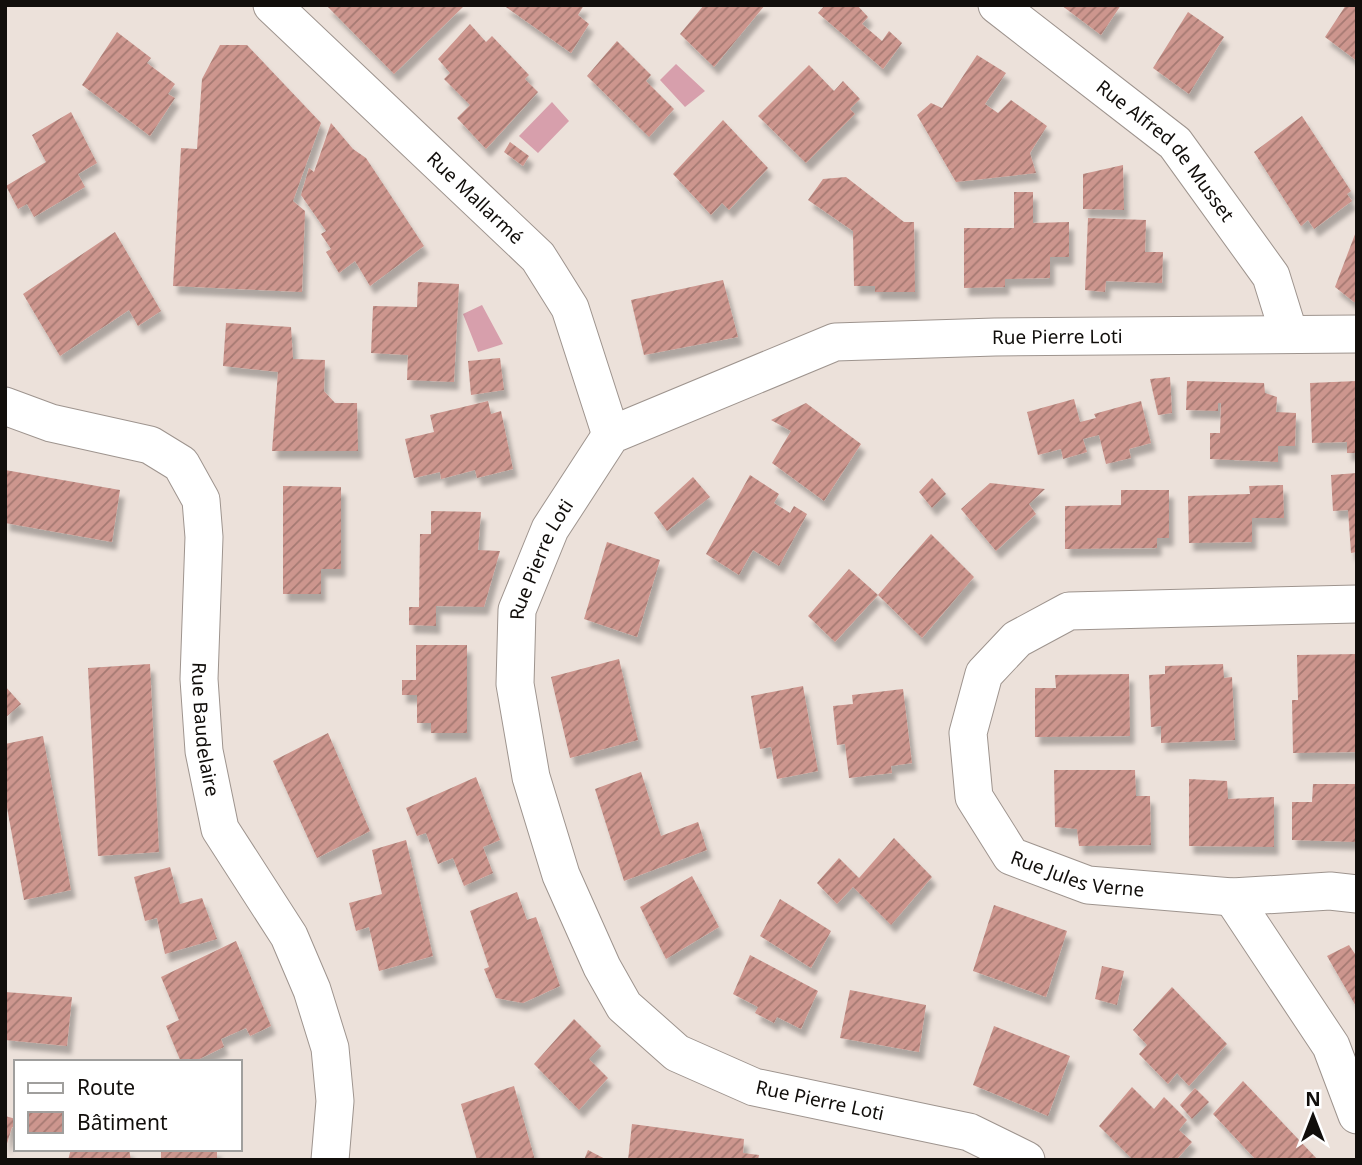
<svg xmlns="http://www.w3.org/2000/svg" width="1362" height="1165" font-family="'Noto Sans',sans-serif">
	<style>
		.water { fill: #d79fac }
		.building { fill: url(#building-hatch); filter: url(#shadow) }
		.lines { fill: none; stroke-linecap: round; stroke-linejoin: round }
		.minor-casing { stroke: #9e948e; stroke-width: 39 }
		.minor { stroke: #fff; stroke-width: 37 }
		.labels { text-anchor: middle; stroke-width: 6; stroke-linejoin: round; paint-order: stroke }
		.street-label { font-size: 19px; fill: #110e0b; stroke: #fff }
	</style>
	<defs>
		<pattern id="building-hatch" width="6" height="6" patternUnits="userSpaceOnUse" patternTransform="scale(1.75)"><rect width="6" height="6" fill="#cd968e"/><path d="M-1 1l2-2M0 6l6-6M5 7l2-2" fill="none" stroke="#a57972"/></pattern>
		<filter id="shadow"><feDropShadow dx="4.5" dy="8" stdDeviation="2" flood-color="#0004"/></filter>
	</defs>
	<rect width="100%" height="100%" fill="#ece1da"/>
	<path class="water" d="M676,64l29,27 -20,16 -25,-27z
		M552,102l17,19 -31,32 -19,-17z
		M482,305l21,39 -25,8 -15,-38z"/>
	<path class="building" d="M326,5h139l-71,69z
		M503,5h81l-6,10 11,9 -18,29z
		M704,5h61l-51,62 -34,-33z
		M825,5h32l11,12 -6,7 20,17 7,-10 13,12 -19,26 -65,-56z
		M1061,5h60l-20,30z
		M1346,5h11v56l-32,-24z
		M1188,12l36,25 -35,57 -36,-26z
		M470,24l16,18 6,-6 37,39 -4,4 13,13 -52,57 -29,-31 13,-13 -26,-26 6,-6 -12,-14z
		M117,32l34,26 -4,5 28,21 -7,10 7,4 -25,38 -68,-51z
		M617,41l34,34 -5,6 28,28 -25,28 -62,-61z
		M220,45h27l74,78 -28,78 12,10 -3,81 -129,-6 8,-138 16,1 5,-70z
		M977,55l29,18 -21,31 13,9 13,-13 36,26 -17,27 6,20 -80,9 -39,-67 14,-12 11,5z
		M809,65l25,26 9,-10 17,18 -10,10 5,5 -49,49 -48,-47z
		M71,112l26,51 -19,11 7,13 -51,30 -7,-13 -9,5 -12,-23 40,-24 -14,-27z
		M1302,116l49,75 -4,3 5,7 -38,28 -6,-9 -7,6 -47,-74z
		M723,120l45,48 -39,42 -7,-7 -11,12 -38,-41z
		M331,123l22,26 13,9 58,88 -54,40 -15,-25 -16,12 -13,-21 5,-3 -10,-15 5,-3 -25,-36 8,-27 5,4z
		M510,142l19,14 -6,10 -19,-14z
		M1123,165l1,45 -41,-1v-35z
		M846,177l58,45h10l1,70h-40v-6h-21l-1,-55 -45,-31 15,-21z
		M1014,192h19v31l36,-1v35h-19v21l-45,1v8l-41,1v-60h50z
		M1088,218l58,2 -1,32h18l-1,31 -56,-2 -1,11 -20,-2z
		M1357,229v73h-3l-19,-15z
		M115,232l46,79 -23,15 -9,-16 -69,46 -37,-62z
		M723,280l15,57 -94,18 -13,-55z
		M418,282l41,2 -5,98 -47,-2 1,-25 -37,-2 2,-47 44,1z
		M226,323l65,4 2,32 32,1 -1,31 11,12h22l1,48h-86l6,-79 -55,-6z
		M500,358l4,32 -33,5 -3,-34z
		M1170,377l2,36 -14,2 -8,-36z
		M1187,381l77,2 1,10 12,4 -1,15 20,1 -1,33h-17v16l-68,-3v-26h10l1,-30h-3v8l-32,-1z
		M1357,381v72h-10v-11l-35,1 -2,-60z
		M1074,399l6,23 16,-4 -2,-4 47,-13 10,42 -22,6 2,9 -25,6 -7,-29 -16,4 4,13 -24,7 -2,-10 -23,6 -11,-43z
		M488,401l3,13 10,-3 12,58 -36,9 -2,-8 -34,9 -1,-7 -26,6 -9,-39 29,-7 -4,-17z
		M806,403l55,41 -37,57 -52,-38 19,-32 -20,-11z
		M5,470l115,20 -8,52 -107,-19z
		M1357,473v79l-6,1 -3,-43 -15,1 -2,-36z
		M750,475l29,19 -5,9 16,10 4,-7 13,8 -28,52 -26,-16 -14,25 -33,-21z
		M693,477l17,20 -43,34 -13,-18z
		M932,478l14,16 -14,14 -13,-16z
		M990,483l55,6 -16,15 7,10 -40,37 -35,-42z
		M1283,485l1,33h-32v24l-63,1 -1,-47 62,-2 -1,-8z
		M283,486l58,1v82h-20v25h-38z
		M1121,490h48v48h-12v10l-92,1v-43l56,-1z
		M431,511l50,1 -3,38 22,1 -16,56 -48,-1v20l-27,-1v-18h10l1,-73h11z
		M931,534l43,43 -52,61 -44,-43z
		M607,542l53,18 -23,77 -53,-18z
		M849,569l29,26 -43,47 -27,-26z
		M416,645h51v88h-36v-10h-14v-28h-15v-15h14z
		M1357,654v98l-64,1 -1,-53h6l-1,-45z
		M619,659l19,81 -68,18 -19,-81z
		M150,664l9,188 -61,4 -10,-188z
		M1223,664l1,14 8,-1 3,63 -74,3v-17l-10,1 -2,-52 16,-1v-8z
		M1129,674l1,62 -95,1v-49h21l-1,-13z
		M5,686l16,18 -16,14z
		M803,686l15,85 -41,8 -6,-32 -11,2 -9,-53z
		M903,689l9,74 -21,3 1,7 -43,5 -4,-34 -8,1 -4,-39 20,-2 -1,-9z
		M328,733l42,98 -53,27 -44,-97z
		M43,736l28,154 -47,10 -19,-103v-53z
		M1054,770h81l1,26h14l1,49 -72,1 -2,-17 -22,-2z
		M641,772l20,64 37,-14 9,28 -83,31 -29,-92z
		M476,777l24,63 -17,7 10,26 -29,13 -11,-28 -15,6 -12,-31 -9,3 -11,-28z
		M1189,779l38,2 1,18 46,-2v50l-85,-1z
		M1313,784h44v58l-65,-2v-38h20z
		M894,838l38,39 -41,48 -38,-38 -16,17 -20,-21 22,-25 20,20z
		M406,840l27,116 -54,15 -10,-44 -13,4 -7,-28 33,-9 -10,-44z
		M170,867l10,37 22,-6 15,41 -52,15 -8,-36 -12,3 -11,-44z
		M692,876l27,51 -53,32 -26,-52z
		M517,892l10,28 9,-3 24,69 -37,17 -27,-5 -12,-29 5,-2 -19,-56z
		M780,899l51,32 -20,37 -51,-32z
		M994,905l73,26 -21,66 -73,-26z
		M236,941l35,85 -21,10 -4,-8 -25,11 3,8 -31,15h-12l-15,-36 13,-6 -18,-43z
		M1349,945l8,12v51l-30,-52z
		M750,955l68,36 -17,38 -24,-12 -3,6 -19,-10 3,-6 -25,-13z
		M1102,966l22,5 -7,34 -22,-6z
		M1172,987l55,57 -38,42 -12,-13 -9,11 -29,-30 8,-9 -14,-15z
		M850,990l76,15 -7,47 -79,-14z
		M5,992l67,5 -5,49 -62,-6z
		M574,1019l27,27 -12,13 19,19 -29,32 -45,-46z
		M994,1026l76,30 -22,60 -75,-31z
		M1243,1081l75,79h-62l-43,-46z
		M514,1086l21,74h-58l-16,-56z
		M1132,1087l22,22 10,-12 23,23 -8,10 13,12 -14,16 2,2h-47l-34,-34z
		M1195,1088l14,14 -17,17 -12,-14z
		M5,1116l11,3v9l-4,-1 -6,20z
		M632,1124l112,15 -1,14 16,2 -1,5h-130z
		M71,1149h58l2,11h-63z
		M161,1149h56v11h-56z
		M588,1150l19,10h-23z"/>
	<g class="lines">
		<defs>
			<g id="minor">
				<path id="s1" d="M272,5l266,252 32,51 41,127"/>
				<path id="s2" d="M997,5l178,138 96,133 18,58"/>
				<path id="s3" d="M5,406l46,17 99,22 31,19 20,36 3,37 -5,142 5,72 16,78 69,107 23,54 18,58 5,53 -5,59"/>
				<path id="s4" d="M1357,604l-288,7 -52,28 -33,35 -16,59 6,64 37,59 77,29 144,12 98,-6 27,3"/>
				<path d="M1232,897l99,149 26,69"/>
				<path id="s5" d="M1026,1160l-57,-28 -215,-45 -77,-34 -53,-47 -22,-39 -41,-92 -30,-98 -16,-93 2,-74 33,-81 61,-94 224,-93 160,-5 362,-3"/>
			</g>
		</defs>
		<use href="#minor" class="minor-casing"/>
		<use href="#minor" class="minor"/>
	</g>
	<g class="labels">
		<g class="street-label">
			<text dy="7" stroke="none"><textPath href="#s2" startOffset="224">Rue Alfred de Musset</textPath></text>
			<text dy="7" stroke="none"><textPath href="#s1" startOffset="280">Rue Mallarmé</textPath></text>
			<text dy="7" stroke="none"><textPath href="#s5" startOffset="1519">Rue Pierre Loti</textPath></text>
			<text dy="7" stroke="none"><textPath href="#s5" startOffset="910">Rue Pierre Loti</textPath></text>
			<text dy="7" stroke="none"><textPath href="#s3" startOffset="458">Rue Baudelaire</textPath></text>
			<text dy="7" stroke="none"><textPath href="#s4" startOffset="660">Rue Jules Verne</textPath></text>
			<text transform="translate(820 1100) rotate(12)" y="7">Rue Pierre Loti</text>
		</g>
	</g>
	<rect width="1362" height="1165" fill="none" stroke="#110e0b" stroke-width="14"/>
	<rect x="14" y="1060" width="228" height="91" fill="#ffffff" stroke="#a09f9d" stroke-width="2"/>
	<rect x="28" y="1083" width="35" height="10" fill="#ffffff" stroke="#a09f9d" stroke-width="2"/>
	<text x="77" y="1095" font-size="21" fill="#110e0b">Route</text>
	<rect x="28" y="1112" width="35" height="21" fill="url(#building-hatch)" stroke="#a09f9d" stroke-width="2"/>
	<text x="77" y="1130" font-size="21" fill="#110e0b">Bâtiment</text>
	<g transform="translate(1313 1116)" stroke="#ffffff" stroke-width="5" paint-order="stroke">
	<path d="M0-5L12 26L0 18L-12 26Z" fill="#110e0b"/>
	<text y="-10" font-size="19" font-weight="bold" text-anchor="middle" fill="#110e0b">N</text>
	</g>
</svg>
